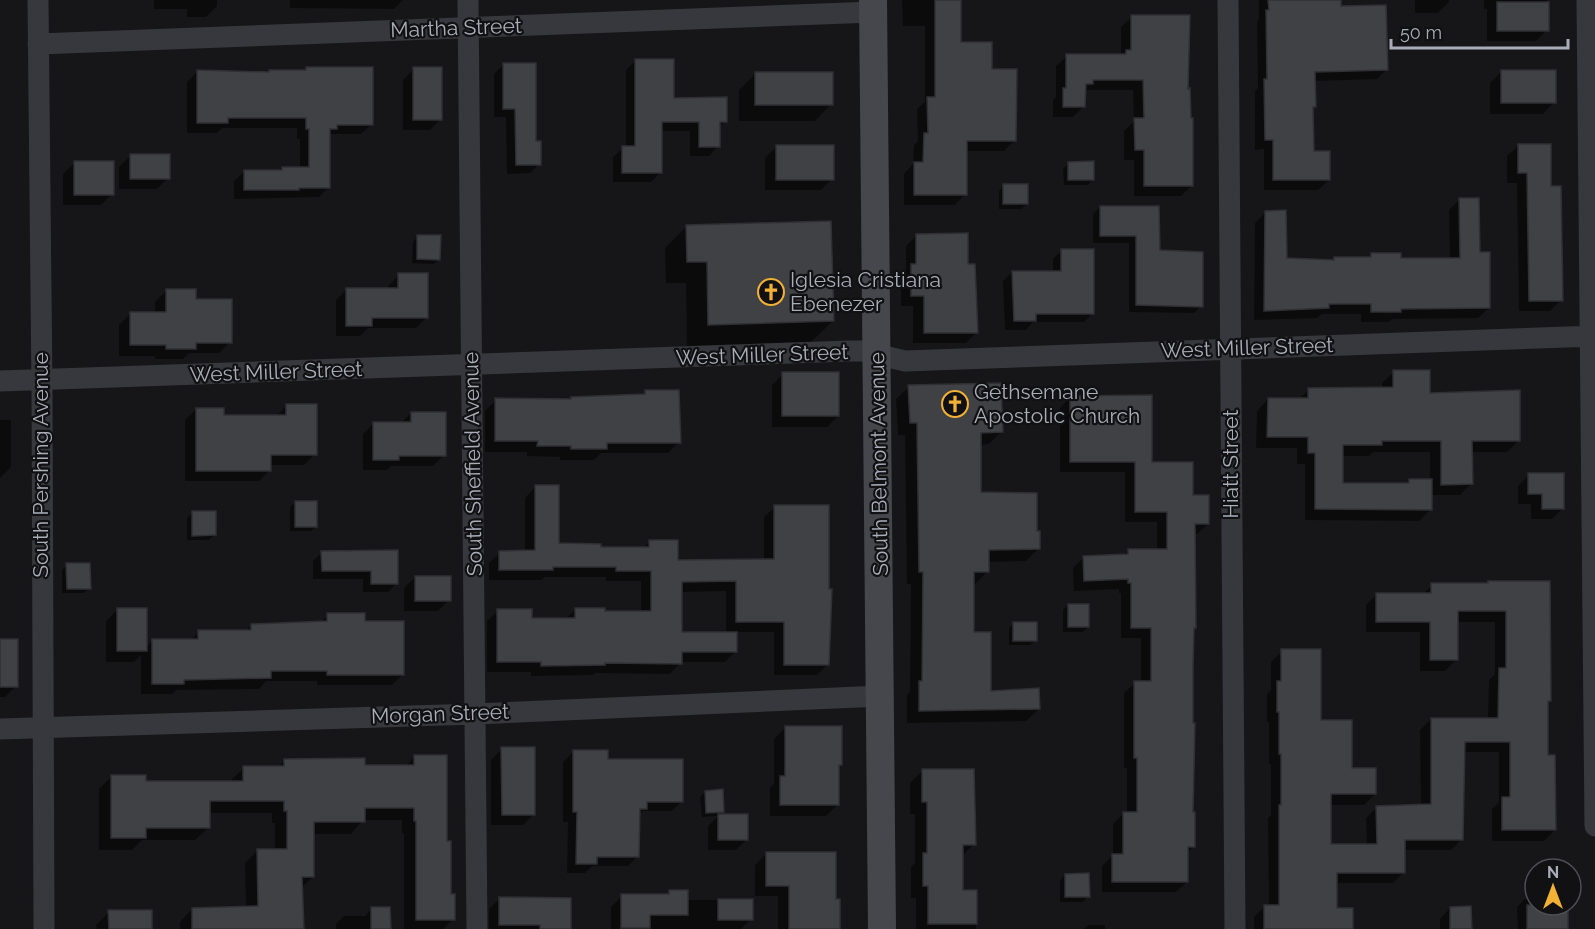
<svg xmlns="http://www.w3.org/2000/svg" width="1595" height="929" font-family="Raleway,sans-serif">
	<style>
		.shadow { fill: #0007; fill-rule: evenodd }
		.building { fill: #404145; stroke: #303034; stroke-width: 1.5 }
		.lines { fill: none; stroke-linecap: round; stroke-linejoin: round }
		.minor { stroke: #37383d; stroke-width: 21 }
		.secondary { stroke: #45474d; stroke-width: 28 }
		.labels { text-anchor: middle; stroke-width: 4.5; stroke-linejoin: round; paint-order: stroke }
		.street-label { font-size: 21px; fill: #a8adb8; stroke: #111113 }
		.poi-label { font-size: 21px; fill: #a8adb8; stroke: #111113; text-anchor: start }
	</style>
	<rect width="100%" height="100%" fill="#161618"/>
	<path class="shadow" d="M154,0h63v6l-11,11h-19v-8h-33z
		M290,0h113l-9,9 -104,-1z
		M902,0h58v43l31,27 23,71 -10,10h-39v43l-10,11h-51v-31l9,-10 1,-19 4,-4 -1,-32 8,-7v-76h-22z
		M1259,0h80v7l48,62 -10,10 -63,2 1,25 -3,4v42l17,28 -11,10h-54v-41l-9,1v-59l3,-3 -1,-66 2,-3z
		M1415,0h34v2l-11,11h-23z
		M1484,0h63v30l-11,11h-49v-32h-3z
		M1132,17l55,73 5,95 -11,11h-47v-36h-10v-29l10,-10 -1,-31h-48l-1,16 -11,11h-20v-17l3,-3v-31l11,-10h54v-29z
		M636,60l36,39 53,22 -7,7v18l-9,10h-19v-25h-29v41l-10,10h-38v-25l10,-9h3v-78z
		M503,65l32,78 4,21 -9,9 -23,1 -1,-57h-12v-43z
		M307,69l65,55 -11,10h-32v53l-10,10 -85,2v-18l11,-10h34l3,-3h18v-29h-3v-11h-75l-5,5h-30v-51l10,-10 71,1 36,-1z
		M414,69l27,50 -11,11h-27v-50z
		M1501,72l53,30 -11,12h-53v-31z
		M756,73l75,31 -16,17h-76v-31z
		M1519,145l31,42 11,113 -11,11h-31l-2,-128h-10v-27z
		M776,147l56,32 -11,11h-56v-32z
		M130,156l38,22 -11,11h-38v-22z
		M74,163l38,31 -11,11h-38v-31z
		M1069,163l24,16 -5,6h-24l-1,-16z
		M1004,185l23,19 -6,5h-22v-18z
		M1459,200l30,108 -11,10 -86,1 -3,3h-28v-8h-39l-5,4 -63,2 1,-97 11,-11 19,48 47,1 3,-3h33l4,-3 28,4h50l-1,-49z
		M1100,207l58,44 43,55 -7,7 -65,-1v-69h-36v-29z
		M687,226l146,95 -22,21 -124,4 -1,-63h-20l-1,-35z
		M917,235l50,30 10,67 -11,11h-53v-37h-12v-30l5,-5v-25z
		M418,236l21,23 -5,5 -22,-1 1,-21z
		M1062,250l31,63 -9,9h-51l-7,8h-21l-2,-49 9,-9h41v-13z
		M399,275l28,42 -11,11h-48l-8,8h-24v-36l11,-11h41v-3z
		M166,291l28,10 36,41 -11,11h-30l-6,6h-28v-3h-36v-31l11,-11h25v-12z
		M1394,372l34,22 90,47 -11,11h-36l1,31 -12,12h-29v14l-12,12 -114,-1v-56h-8v-16h-41l1,-37 11,-12h31l10,-10h73v-6zM1373,452h57v28h-20l-4,4h-65v-28h28z
		M783,374l55,42 -11,11h-55v-42z
		M909,387l92,45 -12,12 -9,1v48l56,40 2,16 -12,12 -38,1v9l-13,13h-2v49l16,59 50,17 -13,12 -119,2v-28l3,-4 1,-107h-4l-2,-149h-7l-2,-36z
		M646,392l33,50 -11,11h-67l-7,7h-34v-3l-33,-1v-4h-42v-41l11,-11h73l2,-2 71,-2z
		M1070,397l122,100 16,27 -11,10h-3l1,94 -2,2 -1,184 2,32 -7,7v29l-11,10h-74v-26l11,-11v-31l10,-10h4v-46h-3v-75l11,-10h6v-45h-20v-45h-2v-4l-45,2 -1,-23 11,-11 40,-2 5,-5h28v-28h-32v-50h-65v-64z
		M286,406l29,48 -11,11h-34v5l-11,11h-74v-61l11,-11 26,8h53z
		M411,413l33,42 -11,11h-42l-4,4h-24v-36l11,-11h27z
		M0,420h11v47l-11,11z
		M1529,475l34,33 -11,11h-21v-15h-13v-18z
		M535,487l22,58 42,4h44l6,-7 27,20 88,-1v-44l11,-10 53,157 -11,11h-43v-43h-38v19l-11,11h-44l-11,12 -75,-1 -2,2 -62,1v-4h-44v-51l11,-10 33,8h34l11,-10 28,4h37v-32h-35v-4h-61l-4,3h-52v-17l11,-10 25,-1v-54zM726,591v43h-46v-42z
		M295,502l21,24 -5,5h-21v-24z
		M192,513l22,22 -5,5h-22v-22z
		M322,552h75v31l-9,9h-25v-13h-50v-18z
		M67,565l22,23 -5,5h-22v-23z
		M415,577l34,23 -11,11h-34v-23z
		M1548,583l2,117 -3,3v53l8,74 -11,11h-52v-32l7,-7v-50h-36l-1,87 -11,11h-47v22l-11,11h-58v27l17,19h-98v-12l11,-11h4l-1,-88 3,-3v-51h-2v-42h-2v-28l4,-4v-28l11,-11 38,70 30,48 25,25 -11,11h-35v41h38l-1,-28 11,-11 44,-1 -1,-76 11,-11h57l1,-39 6,-6v-52h-39v38l-11,11h-25v-39h-54v-27l11,-11h46l9,-9z
		M1068,605l20,22 -5,5h-20v-22z
		M117,610l28,38 7,-7h38l9,-9h46l6,-7 69,-2 8,-8 35,8 40,51 -11,11h-75v-4h-51l-7,8 -83,1 -4,4h-31v-39l-7,7h-28v-41z
		M1014,623l22,17 -6,5h-21v-17z
		M0,640l16,46 -11,11h-5z
		M785,728l55,37 -3,3v37l-11,11h-56v-28l4,-4v-45z
		M502,749l32,65 -11,11h-32v-65z
		M573,752l33,8 76,41 -10,10h-29l-5,5v40l-10,10h-36l-7,7h-18l1,-51h-5v-60z
		M414,757l32,86 3,53 4,23 -10,10h-39v-96h-2v-13h-39l-12,14h-38v43l-12,11 1,41h-122v-7l12,-13 54,-1 -1,-45 13,-13h17v-27h-3v-10h-64v15l-13,12h-53l-10,10h-33v-61l13,-13 32,7h87v-3l13,-12h33l8,-8 78,7h42z
		M922,771l52,73 -13,13v35h15v37h-60v-31h-5v-31l4,-4v-49h-5v-31z
		M705,792l18,19 -4,4 28,24 -11,11h-28v-24l10,-10 -16,1 -2,-20z
		M766,854l69,46 4,29h-61v-33h-23v-31z
		M1065,875l23,21 -5,6h-23v-22z
		M669,892l18,8h64v19l-10,10h-130v-22l11,-11h43z
		M1528,896h7v9h31l1,24h-49l-1,-22z
		M499,899l70,30h-80v-20z
		M1450,908l20,21h-30v-10z
		M371,909l18,20h-53v-5l8,-8h21z
		M109,912l42,17h-54l-1,-4z
		M1088,925h17v4h-21z"/>
	<path class="building" d="M935,0h26v42h31v27h25l-1,72h-49v54h-53v-33h9l1,-29h4l-1,-36h8z
		M1268,0h73v6l45,-1 2,65 -73,2 1,35h-3l1,44h16v29h-57v-40h-8l-1,-61h3l-1,-69h3z
		M1497,2h52v29h-52z
		M1131,15h59l-2,74 2,-1 1,30h2v68h-49v-36h-9l-1,-32h10l-1,-38h-50v4h-7l-1,23h-22v-19h3v-34h60v-4h5z
		M635,59h39v39l53,-1v25h-7v25h-21v-25h-37v51h-40v-27h13z
		M503,63h33v78h5v24h-25l-1,-56h-12z
		M306,67h67v58h-36v4h-7v59h-31v2h-55v-20h38v-3h27v-38h-3v-11h-78v5h-31v-53l72,2v-2h37z
		M413,67h29v53h-29z
		M1501,70h55v33h-55z
		M755,72h78v33h-78z
		M1518,144h33v42h10l2,115h-34l-2,-128h-9z
		M776,145h58v35h-58z
		M130,154h40v25h-40z
		M74,161h40v34h-40z
		M1094,161v19h-26v-18z
		M1003,184h25v20h-25z
		M1459,198h20l1,54h10v56l-89,1v3h-30v-8h-42v4l-65,3 1,-100 21,-1 1,48 47,2v-3h37v-4h30v5h59z
		M1100,206h59l1,44 43,2v55l-67,-2v-69h-36z
		M831,221l3,100 -126,4 -1,-63h-20l-1,-37z
		M968,233v31h7l3,69h-54v-37h-13v-32h5v-30z
		M417,235h24l-1,25 -23,-1z
		M1061,249h33v65h-58v7h-22l-2,-50h49z
		M398,273h30v45h-56v8h-26v-38h52z
		M166,289h30v10h36v44h-36v6h-30v-4h-36v-33h36z
		M1393,370h37v23l90,-3v51h-48l1,43 -32,1v-44h-59v4h-39v38h66v-4h23v31l-117,-1v-56h-7v-16h-41l1,-39h40v-10l85,-1z
		M782,372h57v44h-57z
		M1001,383l2,49 -22,1v59l56,1v38h3v18l-51,1v22h-15v60h17v59l48,-3 1,21 -121,2v-30h3l1,-109h-4l-2,-149h-7l-2,-38z
		M645,390h34l2,53h-74v6h-36v-3h-34l1,-5h-43v-43l76,1v-2l74,-3z
		M1152,395v67h41v33h16v29h-14l1,104h-2l-1,39v56h2l-2,89h2v35h-7v35h-76v-28h11v-42h14v-54h-3v-77h17v-53h-20v-45h-3v-4l-44,2 -1,-25 45,-2v-5h39v-37h-32v-50h-65v-66z
		M286,404h31v51h-46v16h-75v-63h28v7h62z
		M411,412h35v44h-47v4h-26v-38h38z
		M1528,473h36v36h-22v-15h-14z
		M535,485h24v58l42,1v3h48v-7h29v20l96,-1v-54h55v84h3l-3,76h-45v-43h-48v-41l-54,1v50h55v20h-55v12l-77,-1v2l-64,1v-4h-44v-53h35v9h43v-10h30v3h46v-40h-35v-4h-63v3h-54v-19l36,-1z
		M295,501h22v26h-22z
		M192,511h24v24l-24,1z
		M398,550v34h-27v-13h-49l-1,-20z
		M66,563h24l1,26h-24z
		M415,576h36v25h-36z
		M1488,581h62l1,120h-3v54h7l1,75h-54v-33h8v-55h-45l-2,98h-58v33h-68v35h16v21h-89v-24h15v-100h2v-51h-2v-42h-2v-31h4v-32h40v71h31v48h24v26h-45v50h46l-1,-38 55,-2v-86h67l1,-50h7v-57h-48v49h-28v-38h-54v-29h55v-10h57z
		M1068,604h21v23h-21z
		M117,608h30v43h-30z
		M327,613h38v8h39v54h-77v-4h-56v7l-87,2v4h-32v-45h46v-9h53v-6l76,-3z
		M1013,622h24v19h-24z
		M0,639h18v48h-18z
		M785,726h57v39h-3v40h-59v-29h5z
		M501,747h34v68h-33z
		M573,750h35v9h75v43h-36v7h-7l-1,48h-42v7h-21l1,-52h-4z
		M414,755h33v86h4v53h4v26h-39v-99h-2v-13h-49v14h-51v55h-12l2,52h-112v-21l66,-2 -1,-57h30v-38h-3v-10h-74v27h-64v10h-35v-63h35v6h97v-15h41v-7l81,-1v7h49z
		M922,769h52l2,76h-13v45h14v34h-49v-38h-5v-33h4v-51h-5z
		M723,789l1,23 -18,1 -1,-22z
		M718,814h30v26h-30z
		M766,852h70v47h4v30h-51v-43h-23z
		M1089,873l1,24h-25v-23z
		M669,890h19v25h-38v13h-29v-34h48z
		M499,897l72,1v31h-31v-4h-41z
		M718,899h35v21h-35z
		M1527,905h41v24h-41z
		M1471,906l1,23h-22v-22z
		M371,907h19l1,22h-20z
		M108,910h44v19h-43z"/>
	<g class="lines">
		<path class="minor" d="M38,0l4,390 2,539
			M468,0l9,929
			M1228,0l7,929
			M1587,0l8,826
			M38,44l835,-32
			M0,381l850,-30h13l42,10 690,-25
			M0,729l475,-15 406,-18"/>
		<path class="secondary" d="M873,0l9,929"/>
	</g>
	<defs>
		<symbol id="church-ring" viewBox="-11 -11 22 22"><circle r="9.5" fill="#111113" stroke="#f2b134" stroke-width="1.5"/><path d="M-1.2-6h2.4v3.5h3.3v2.4h-3.3V6h-2.4V-.1h-3.3v-2.4h3.3Z" fill="#f2b134"/></symbol>
	</defs>
	<g fill-rule="evenodd">
		<use href="#church-ring" x="756" y="277" width="30" height="30"/>
		<use href="#church-ring" x="940" y="389" width="30" height="30"/>
	</g>
	<g class="labels">
		<g class="street-label">
			<text transform="translate(456 28) rotate(-2)" y="7">Martha Street</text>
			<text transform="translate(1247 348) rotate(-2)" y="7">West Miller Street</text>
			<text transform="translate(762 355) rotate(-2)" y="7">West Miller Street</text>
			<text transform="translate(276 372) rotate(-2)" y="7">West Miller Street</text>
			<text transform="translate(473 464) rotate(-91)" y="7">South Sheffield Avenue</text>
			<text transform="translate(879 464) rotate(-91)" y="7">South Belmont Avenue</text>
			<text transform="translate(1231 464) rotate(-90)" y="7">Hiatt Street</text>
			<text transform="translate(41 465) rotate(-90)" y="7">South Pershing Avenue</text>
			<text transform="translate(440 714) rotate(-2)" y="7">Morgan Street</text>
		</g>
		<g class="poi-label">
			<text x="790" y="287">Iglesia Cristiana<tspan x="790" dy="24">Ebenezer</tspan></text>
			<text x="974" y="399">Gethsemane<tspan x="974" dy="24">Apostolic Church</tspan></text>
		</g>
	</g>
	<g transform="translate(1553 887)"><circle r="28" fill="#111113" stroke="#4d4f55" stroke-width="1.5"/>
	<path d="M0-4.5L10 22L0 15L-10 22Z" fill="#f2b134"/>
	<text y="-9" font-size="16" font-weight="bold" text-anchor="middle" fill="#a8adb8">N</text>
	</g>
	<path d="M1391 39v9h177v-9" fill="none" stroke="#a8adb8" stroke-width="3"/>
	<text x="1400" y="39" font-size="18" fill="#a8adb8" stroke="#111113" stroke-width="4.5" paint-order="stroke">50 m</text>
</svg>
